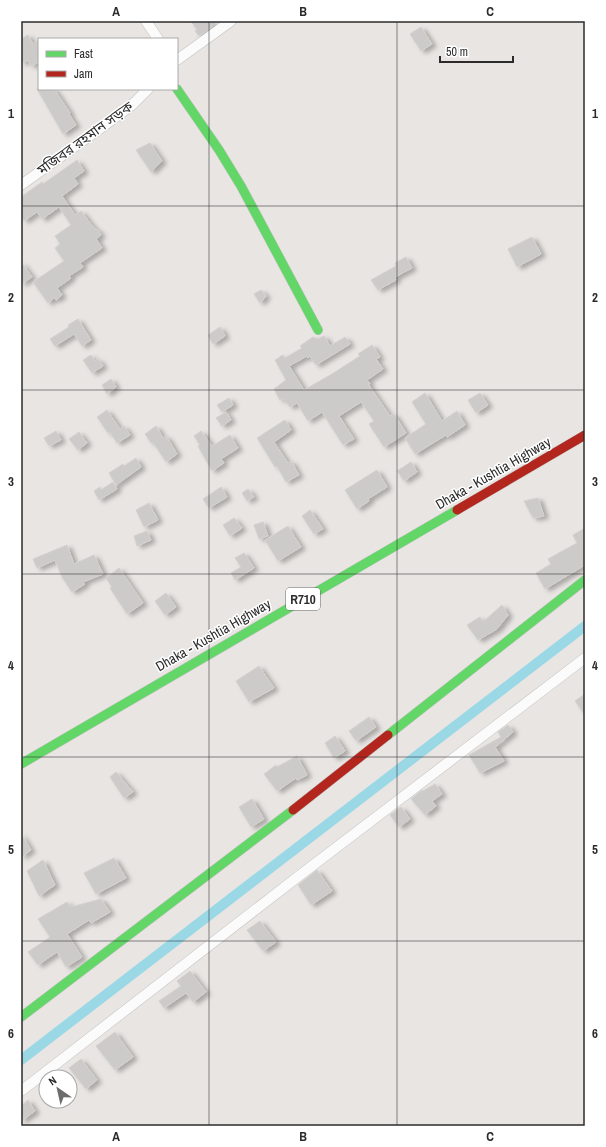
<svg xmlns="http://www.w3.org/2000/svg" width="606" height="1147" font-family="'Archivo Narrow','Noto Sans Bengali',sans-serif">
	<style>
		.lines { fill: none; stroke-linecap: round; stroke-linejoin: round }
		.canal { stroke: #9ad8e6; stroke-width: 10 }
		.building { fill: #cdcbc9; stroke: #d3d1ce; filter: url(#shadow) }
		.street-casing { stroke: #c2c2c2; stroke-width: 11 }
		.fast-casing { stroke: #c2c2c2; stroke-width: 10 }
		.jam-casing { stroke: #c2c2c2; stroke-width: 10 }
		.street { stroke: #fcfbfb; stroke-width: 10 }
		.fast { stroke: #63d668; stroke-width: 9 }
		.jam { stroke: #b3261e; stroke-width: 9 }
		.grid { fill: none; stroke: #2b2b2b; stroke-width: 1; stroke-opacity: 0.55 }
		.labels { text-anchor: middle; stroke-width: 3; stroke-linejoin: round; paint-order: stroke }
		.shield { fill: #fff; stroke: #6b6b6b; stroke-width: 1 }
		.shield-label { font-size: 13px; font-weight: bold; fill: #2b2b2b }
		.street-label { font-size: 14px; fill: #2b2b2b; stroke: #fff }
		.neatline { fill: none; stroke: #2b2b2b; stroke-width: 1.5 }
		.grid-label { font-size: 13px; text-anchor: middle; font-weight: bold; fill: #2b2b2b }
	</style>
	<defs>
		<filter id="shadow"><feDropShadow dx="4.5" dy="2.5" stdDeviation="2" flood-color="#0004"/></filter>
	</defs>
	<rect width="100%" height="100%" fill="#e8e5e2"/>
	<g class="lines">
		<path class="canal" d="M21,1060l564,-434"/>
	</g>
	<path class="building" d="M191,21h19l3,5 -14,10 -4,-5 2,-1z
		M421,27l11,17 -11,7 -11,-17z
		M28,35l5,9 6,-4v22l-8,4 -3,-6 -7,3v-24z
		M37,89h17l16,24 -1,1 7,11 -13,9z
		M150,143l12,18 -11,11 -15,-22z
		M77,160l7,11 -10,7 4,6 -16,12 13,19 6,-4 9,12 6,7 1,-1 4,6 -5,4 6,9 -22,15 3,4 -14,9 2,2 -14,10 5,7 -6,5 -2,-2 -6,5 -15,-21 31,-21 -9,-13 5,-4 -5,-8 16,-11 -12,-18 -17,12 -5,-7 -13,9 -3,-5v-19l21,-15 1,2z
		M532,237l9,17 -24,13 -9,-18z
		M406,257l6,11 -17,9 1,3 -18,10 -7,-10 25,-14 -1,-3z
		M21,262l11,15 -11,7z
		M261,290l5,6 -6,7 -6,-9z
		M78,319l13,21 -9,6 -8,-12 -19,12 -5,-7 19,-12 -1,-2z
		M220,327l5,9 -12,8 -5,-9z
		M324,336l6,10 15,-9 5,7 -34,21 -6,-9 -2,2 -1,-2 -18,10 15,24 28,-16 28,-18 -2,-2 14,-9 8,12 -4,2 7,10 -16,11 3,4h-2l22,32 4,-2 12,19 -22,14 -15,-23 5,-3 -13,-19 -22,14 15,23 -11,6 -21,-33 -14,9 -11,-18 -7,4 -7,-9 -3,2 -6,-11 12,-9 -11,-20 8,-5 2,3 17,-10 -2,-2 13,-9 5,2z
		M91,355l4,6 3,-2 5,7 -11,7 -9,-13z
		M111,379l5,8 -9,7 -5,-9z
		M425,393l17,28 15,-10 8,14 -18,12 -1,-2 -31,19 -10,-16 21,-14 -14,-22z
		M480,393l8,12 -12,8 -8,-13z
		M229,398l4,7 -11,7 -5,-7z
		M107,410l13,19 4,-3 6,9 -13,8 -7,-11 -2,1 -11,-16z
		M226,412l5,8 -9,6 -6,-8z
		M285,420l6,10 -17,12 14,21 3,-2 8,14 -13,7 -9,-16 -2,1 -18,-29z
		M156,426l7,12 3,-2 11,18 -11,8 -13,-20 -2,1 -6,-9z
		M56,431l5,9 -12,6 -5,-8z
		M201,431l11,15 18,-11 8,13 -17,11 3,4 -12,8 -14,-25 2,-1 -6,-9z
		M79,432l8,11 -9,7 -9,-11z
		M136,458l5,9 -25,18 -7,-12 14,-9 1,2z
		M411,462l6,10 -13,9 -7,-10z
		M377,470l10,17 -19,12 1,2 -12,8 -12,-19z
		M113,482l4,7 -18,11 -5,-9 6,-4 1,3z
		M221,487l6,10 -18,11 -6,-9z
		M248,489l6,8 -7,4 -5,-8z
		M538,498l6,18 -11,2 -9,-17z
		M149,503l9,17 -14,7 -8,-17z
		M310,510l13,19 -9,5 -12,-18z
		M234,518l8,10 -12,8 -7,-11z
		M263,522l5,14 -9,3 -5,-14z
		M288,526l13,21 -23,14 -13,-21z
		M585,528v37l-40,24 -9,-16 15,-9 -3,-5 29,-16 -4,-8z
		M147,531l4,9 -14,6 -3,-10z
		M67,545l7,19 20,-9 9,19 -20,8 2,2 -13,8 -10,-15 -7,-17 -18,8 -4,-9z
		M244,553l10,15 -19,12 -4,-7 10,-6 -6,-9z
		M119,568l24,35 -16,11 -17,-26 2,-1 -6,-9z
		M166,593l10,14 -11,8 -10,-14z
		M502,605l6,10 -11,14 -19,11 -11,-15 13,-8 3,5z
		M259,666l15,22 -25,14 -13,-21z
		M585,694v21l-10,-14z
		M369,717l7,10 -20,14 -7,-10z
		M508,725l5,7 -18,15 9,14 -24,12 -11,-18 32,-18 -3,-5z
		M335,736l10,15 -11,7 -9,-15z
		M297,756l10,19 -10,5 -1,-2 -19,13 -13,-17 12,-9 1,2z
		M116,772l17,20 -9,6 -14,-21z
		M435,784l7,10 -10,7 4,5 -11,9 -14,-16 11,-9 1,1z
		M252,799l12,20 -13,8 -12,-20z
		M401,807l9,12 -11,8 -9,-12z
		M21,834l10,16 -10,7z
		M114,858l12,20 -30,16 -12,-21z
		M43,860l12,25 -16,11 -12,-25z
		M317,870l15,21 -21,14 -13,-20z
		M101,899l9,13 -19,11 -2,-3 -22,14 15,23 -16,10 -9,-15 -19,13 -10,-13 22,-15 -12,-18 29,-17 4,5z
		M260,921l16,21 -13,9 -16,-21z
		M190,971l16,21 -13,10 -7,-9 -22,15 -5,-7 22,-15 -4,-5z
		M115,1032l18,25 -18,13 -19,-24z
		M81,1059l16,21 -11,9 -17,-21z
		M28,1100l7,11 -14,10v-15z"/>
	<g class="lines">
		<defs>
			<path id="street" d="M146,21l12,18
				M177,60l54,-39
				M21,185l84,-60 27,-20 16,-16
				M21,1091l274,-212 290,-221"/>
			<path id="fast" d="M177,89l42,61 22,36 77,144
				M388,735l197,-155
				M21,764l436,-254
				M21,1017l272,-207"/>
			<path id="jam" d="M457,510l128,-75
				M293,810l95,-75"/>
		</defs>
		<use href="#street" class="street-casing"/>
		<use href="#fast" class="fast-casing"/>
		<use href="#jam" class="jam-casing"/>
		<use href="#street" class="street"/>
		<use href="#fast" class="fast"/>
		<use href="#jam" class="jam"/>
	</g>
	<path class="grid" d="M209,21v1105M397,21v1105M21,206h564M21,390h564M21,574h564M21,757h564M21,941h564"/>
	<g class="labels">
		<rect class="shield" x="286" y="588" width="34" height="22" rx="3"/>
		<g class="shield-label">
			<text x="303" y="604">R710</text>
		</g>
		<g class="street-label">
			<text transform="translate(85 138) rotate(-36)" y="5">মজিবর রহমান সড়ক</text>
			<text transform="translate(493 473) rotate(-30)" y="5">Dhaka - Kushtia Highway</text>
			<text transform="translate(213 635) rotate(-30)" y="5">Dhaka - Kushtia Highway</text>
		</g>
	</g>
	<rect width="606" height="1147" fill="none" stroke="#ffffff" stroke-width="44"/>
	<rect x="38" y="38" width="140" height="52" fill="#ffffff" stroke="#aaaaaa"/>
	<rect x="46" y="51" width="20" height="6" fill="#63d668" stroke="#aaaaaa"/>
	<text x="74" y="58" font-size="12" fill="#2b2b2b">Fast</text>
	<rect x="46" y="71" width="20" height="6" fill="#b3261e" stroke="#aaaaaa"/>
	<text x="74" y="78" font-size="12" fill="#2b2b2b">Jam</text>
	<g transform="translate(58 1089) rotate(326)"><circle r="19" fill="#ffffff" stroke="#aaaaaa"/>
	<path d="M0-3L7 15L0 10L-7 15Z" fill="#6d6c6b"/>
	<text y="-6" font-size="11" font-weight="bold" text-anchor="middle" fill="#2b2b2b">N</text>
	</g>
	<path d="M440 56v6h73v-6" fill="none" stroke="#2b2b2b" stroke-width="2"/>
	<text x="446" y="56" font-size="12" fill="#2b2b2b" stroke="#ffffff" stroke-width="3" paint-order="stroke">50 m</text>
	<rect x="22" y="22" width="562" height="1103" class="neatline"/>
	<g class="grid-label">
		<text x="116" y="16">A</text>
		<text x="303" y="16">B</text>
		<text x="490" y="16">C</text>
		<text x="11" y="118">1</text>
		<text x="595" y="118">1</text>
		<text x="11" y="302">2</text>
		<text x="595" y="302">2</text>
		<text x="11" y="486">3</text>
		<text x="595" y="486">3</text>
		<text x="11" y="670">4</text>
		<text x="595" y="670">4</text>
		<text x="11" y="854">5</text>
		<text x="595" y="854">5</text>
		<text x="11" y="1038">6</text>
		<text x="595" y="1038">6</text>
		<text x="116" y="1141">A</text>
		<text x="303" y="1141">B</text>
		<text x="490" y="1141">C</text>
	</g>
</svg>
